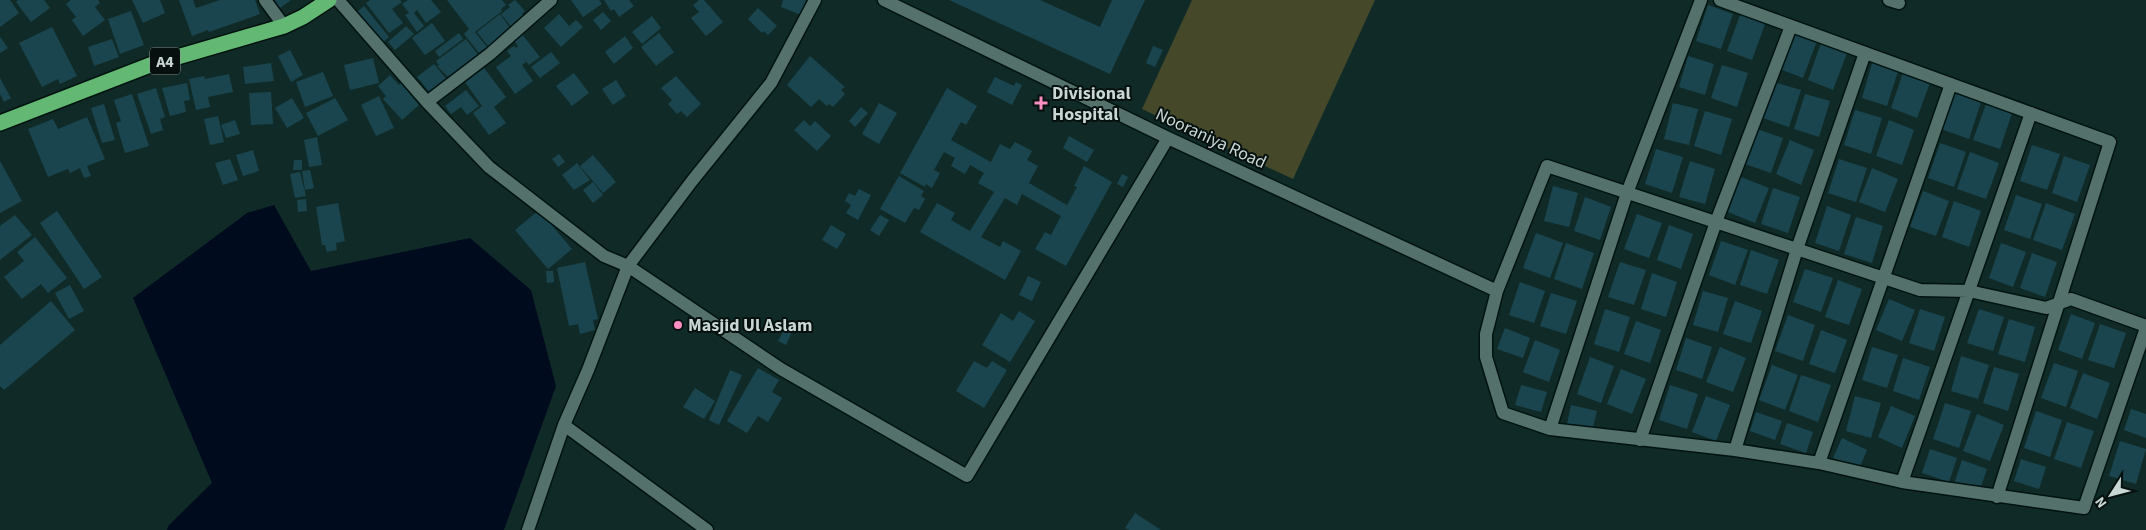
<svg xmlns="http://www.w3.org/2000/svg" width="2146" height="530" font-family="'Source Sans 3',sans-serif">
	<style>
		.green { fill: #45492a }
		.water { fill: #000b1e }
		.building { fill: #1a454f }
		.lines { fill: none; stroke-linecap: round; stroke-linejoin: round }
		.minor-casing { stroke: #001310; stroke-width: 15 }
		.highway-casing { stroke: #001310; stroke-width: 18 }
		.minor { stroke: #54716c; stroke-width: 12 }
		.highway { stroke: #63b973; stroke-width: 15 }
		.poi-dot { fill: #fc8fc1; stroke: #06110f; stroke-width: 2 }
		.labels { text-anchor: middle; stroke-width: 4; stroke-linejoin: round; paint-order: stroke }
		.shield { fill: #06110f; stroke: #8e9c99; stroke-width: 1 }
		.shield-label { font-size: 16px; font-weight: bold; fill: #c8d7d4 }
		.poi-label { font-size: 18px; font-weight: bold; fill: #c8d7d4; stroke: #06110f; text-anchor: start }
		.street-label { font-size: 18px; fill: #c8d7d4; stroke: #06110f }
	</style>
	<rect width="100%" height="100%" fill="#102b27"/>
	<path class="green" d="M1192,0h183l-82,179 -151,-70z"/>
	<path class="water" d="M274,205l37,66 159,-33 61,52 25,96 -52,144h-337l2,-5 43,-42 -79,-185 114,-85z"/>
	<path class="building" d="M0,0h10l9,13 -19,14z
		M18,0h26l6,8 -19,14 -15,-20z
		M71,0h27l2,3 -5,4 10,13 -22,16 -11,-16 4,-3 -10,-13z
		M132,0h28l5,13 -22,10z
		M179,0h14l3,8 24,-8h35l5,14 -51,18 -1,-2 -16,6z
		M274,0h17l-11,8z
		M370,0h30l2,2 -10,7 11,14 -14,10 -23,-30z
		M408,0h23l10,12 -15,11 -9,-13 -3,3 10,13 -7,6 -12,-17 4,-2 -7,-9z
		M447,0h55l4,5 -5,4 1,2 -27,21 12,15 -8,6 -15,-19 5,-5z
		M515,0l10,11 -3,3 3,5 -12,10 -12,-15 9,-7 -2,-2z
		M571,0h28l3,4 -19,13z
		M604,0h25l5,6 -15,11 -5,-8 -3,2z
		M699,0h5l19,22 -17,14 -15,-18 8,-6 -6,-7z
		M783,0h23l-5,15 -20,-8z
		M949,0h91l60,27 12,-27h33l-35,74z
		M1708,5l25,9 -12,35 -25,-8z
		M364,6l25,31 -7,6 -26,-30z
		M758,8l19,18 -9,9 -4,-4 -2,2 -14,-14z
		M131,11l13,34 -24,9 -12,-35z
		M603,12l8,9 -10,9 -8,-10z
		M500,14l11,15 -23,17 -11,-14z
		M559,14l10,12 7,-6 7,7 -22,20 -17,-19z
		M1740,15l25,9 -13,36 -25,-9z
		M652,16l9,12 -19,16 -10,-12z
		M432,23l13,18 -20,14 -13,-17z
		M406,26l8,8 -19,16 -7,-8z
		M52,27l25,49 -17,8 -2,-5 -16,8 -23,-44z
		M1794,32l23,9 -14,37 -23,-9z
		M459,33l4,6 -24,18 -4,-6z
		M521,33l19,24 -11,8 -7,-8 4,5 -4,3 11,16 -18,13 -19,-27 15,-11 -4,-5 7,-5 2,2 2,-2 -5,-7z
		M659,33l15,19 -18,14 -15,-19z
		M625,36l8,12 -19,16 -9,-12z
		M0,37l8,11 -8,5z
		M112,39l7,18 -25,9 -6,-19z
		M466,39l13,17 -29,23 -13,-13 2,-1 -3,-4z
		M1821,43l26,10 -14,37 -25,-10z
		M1153,46l10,4 -8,17 -9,-4z
		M290,50l13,25 -12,7 -13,-26z
		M551,52l9,11 -20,15 -9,-11z
		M810,56l35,31 -4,3 4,4 -12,13 -4,-3 -2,2 -8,-7 -8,8 -24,-22z
		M1688,56l26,8 -9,31 -26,-8z
		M373,58l6,25 -29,7 -6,-25z
		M1873,60l26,8 -12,38 -25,-8z
		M271,63l3,18 -29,3 -2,-17z
		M434,64l14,17 -17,13 -14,-17z
		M1722,65l26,8 -11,34 -26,-9z
		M484,68l22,29 -12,10 12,16 -17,12 -16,-22 9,-7 -17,-24z
		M1904,70l27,10 -14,38 -26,-10z
		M323,72l10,24 -28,11 -9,-25z
		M574,73l15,20 -17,13 -16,-20z
		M229,74l4,18 -25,5 2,10 -14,3 -7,-31 15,-3 1,3z
		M390,75l9,10 2,-2 18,22 -17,15 -19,-21 3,-3 -8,-10z
		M676,76l25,28 -14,13 -6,-6 -4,3 -9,-10 4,-4 -11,-12z
		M995,77l19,9 2,-4 6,3 -10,20 -25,-13z
		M0,78l11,20 -7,4 -4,-8z
		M616,80l10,16 -13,9 -11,-16z
		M1774,82l27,8 -12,37 -26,-9z
		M187,83l3,17 -6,1 2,11 -16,4 -8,-28z
		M156,88l9,29 -5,2 3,11 -12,4 -14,-40z
		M947,88l30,18 -11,19 -5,-3 -10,18 40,22 9,-18 10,5 5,-7 17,9 -5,9 11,6 -9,17 38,22 10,-18 -3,-1 10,-20 28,16 -46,84 -31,-17 10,-17 6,3 10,-19 -39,-22 -5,11 -12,-7 -24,39 19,10 3,-6 18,10 -16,29 -85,-48 17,-29 18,10 -4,7 19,11 24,-39 -16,-9 6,-10 -14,-8 -5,9 -14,-8 4,-8 -11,-6 -10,18 6,3 -8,15 -6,-4 -1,3 -25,-14z
		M466,90l13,16 -12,9 -6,-8 -10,7 -6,-8z
		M271,92l2,32 -22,1 -2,-32z
		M1953,93l28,9 -12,37 -28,-10z
		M132,94l17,52 -24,7 -9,-30 5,-2 -7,-21z
		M1805,94l25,7 -11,36 -25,-8z
		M379,96l15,32 -18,8 -15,-31z
		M292,98l12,20 -17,10 -12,-20z
		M335,98l13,22 -30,16 -12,-23z
		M879,103l18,10 -18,31 -17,-10z
		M1673,103l25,6 -9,36 -25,-6z
		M104,104l11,36 -13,3 -11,-35z
		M1986,104l26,9 -12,36 -27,-9z
		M861,107l7,6 -13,14 -6,-6z
		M1855,110l27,8 -11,36 -27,-9z
		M1705,111l27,8 -11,36 -27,-9z
		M218,116l6,26 -14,3 -6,-26z
		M87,117l18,42 -18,7 4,10 -7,2 -4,-10 -10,5 -2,-4 -20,8 -20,-48 25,-10 5,10z
		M235,120l5,14 -14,4 -5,-13z
		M804,120l6,6 5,-5 16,15 -14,15 -23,-21z
		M1889,120l25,10 -12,35 -26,-9z
		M1757,129l26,9 -12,35 -26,-9z
		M1069,136l25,14 -7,12 -24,-14z
		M317,137l5,28 -13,2 -5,-27z
		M1790,140l24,10 -13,35 -25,-11z
		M1940,143l26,9 -12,35 -26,-9z
		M2032,145l28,9 -13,36 -27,-9z
		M1656,149l27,8 -11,36 -27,-9z
		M253,150l6,21 -16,5 -7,-21z
		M1970,152l29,11 -13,36 -29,-10z
		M559,154l6,8 -7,5 -6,-8z
		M593,155l23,27 -13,11 -23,-27z
		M2064,156l26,9 -13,37 -25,-9z
		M230,159l8,21 -15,5 -8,-22z
		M1839,159l28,9 -11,34 -28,-9z
		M294,160h8v10h-9z
		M0,161l22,40 -22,12z
		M1690,161l25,8 -10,35 -26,-7z
		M577,163l13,17 -16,10 -12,-15z
		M1872,168l26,11 -13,33 -26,-10z
		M310,170l4,18 -9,2 -3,-19z
		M300,172l6,24 -11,2 -5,-24z
		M1122,174l6,3 -5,10 -6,-3z
		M899,176l25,15 -3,5 4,3 -6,11 -5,-2 -9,15 -25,-14z
		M1741,177l28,11 -14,35 -27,-11z
		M593,182l10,13 -10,8 -10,-13z
		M1553,186l25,7 -9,34 -25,-6z
		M1773,188l27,9 -12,36 -27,-9z
		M859,189l12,6 -13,25 -12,-7 5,-8 -6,-4 4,-8 6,3z
		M1923,191l26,10 -13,35 -26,-9z
		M2016,195l26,9 -12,35 -26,-9z
		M1585,197l26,10 -11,33 -26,-9z
		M306,199l1,12 -9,1 -1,-12z
		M1954,201l27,10 -12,36 -27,-10z
		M338,203l7,38 -9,2 1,7 -10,2 -2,-7h-3l-6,-38z
		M2046,203l29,11 -13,36 -29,-10z
		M1827,206l24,9 -12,36 -24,-8z
		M539,210l33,39 -24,20 -33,-39z
		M57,211l45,66 -18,12 -44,-66z
		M1637,214l25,9 -13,35 -25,-9z
		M15,215l17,20 -32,25v-34z
		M880,215l9,5 -10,16 -9,-6z
		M1856,217l27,9 -11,37 -28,-9z
		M831,225l15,9 -9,15 -15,-9z
		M1669,225l24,9 -12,35 -24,-9z
		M1536,233l27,10 -13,35 -27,-10z
		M35,237l32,41 -19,15 -7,-9 -19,15 -18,-22 20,-16 -7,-9z
		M1721,241l27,9 -13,35 -26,-10z
		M1566,243l28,10 -12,36 -28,-10z
		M2001,243l25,9 -13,35 -24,-9z
		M1751,250l28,10 -12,34 -27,-9z
		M2032,253l25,9 -12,35 -25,-9z
		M585,262l13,57 -5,1 2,10 -15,4 -2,-10 -9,2 -12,-58z
		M1620,262l26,8 -12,35 -26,-8z
		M1805,269l28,9 -12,34 -28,-10z
		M546,271h7l1,11 -7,1z
		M1652,273l25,9 -11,35 -25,-8z
		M1028,276l13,6 -9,19 -13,-6z
		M1838,280l24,9 -13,36 -24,-8z
		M1520,282l25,9 -11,32 -25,-8z
		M70,285l14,26 -15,8 -14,-26z
		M1703,291l25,7 -10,34 -25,-7z
		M1551,293l26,8 -11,33 -26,-8z
		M1889,299l26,11 -13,31 -26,-11z
		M51,301l24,29 -71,60 -4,-4v-41z
		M1735,301l27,10 -11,32 -28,-9z
		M1605,309l25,8 -11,35 -25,-8z
		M1920,309l25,8 -11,34 -25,-8z
		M1979,309l25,8 -11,34 -26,-8z
		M1019,311l16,10 -25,41 -28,-17 19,-32 12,8z
		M2071,314l24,9 -13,36 -24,-9z
		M1788,315l27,10 -12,36 -28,-10z
		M2009,319l26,8 -10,35 -27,-8z
		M1636,321l25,9 -11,33 -26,-9z
		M2100,324l26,9 -12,35 -26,-8z
		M785,328l7,4 -6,13 -8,-4z
		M1505,328l25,10 -7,20 -26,-9z
		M1821,330l26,10 -12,33 -26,-9z
		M1686,338l26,9 -10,32 -26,-9z
		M1535,340l25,10 -11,32 -26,-10z
		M1720,347l26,11 -13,34 -27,-10z
		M1872,347l26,8 -11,33 -25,-8z
		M1961,356l28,9 -11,34 -27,-8z
		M1590,357l24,9 -13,37 -24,-9z
		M1903,358l27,9 -11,33 -26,-9z
		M974,361l13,7 5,-7 15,9 -23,38 -28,-17z
		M2054,363l24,8 -12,36 -25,-9z
		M1772,365l26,10 -13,35 -26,-10z
		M1994,367l25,7 -11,37 -25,-8z
		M758,368l21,12 -7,12 10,6 -14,24 -10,-6 -11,17 -20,-12z
		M1621,369l25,10 -14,35 -25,-10z
		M730,370l12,5 -23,50 -10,-5z
		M2083,373l27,10 -13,36 -27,-11z
		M1801,375l30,10 -13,37 -29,-11z
		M1521,385l26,7 -6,20 -26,-7z
		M1670,385l28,9 -11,35 -28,-9z
		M695,388l20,13 -11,18 -21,-12z
		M1706,396l24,9 -14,36 -24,-9z
		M1855,396l26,7 -10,35 -25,-7z
		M1945,403l26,8 -12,37 -26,-9z
		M1571,405l26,6 -5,20 -25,-7z
		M1891,406l24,10 -13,32 -24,-11z
		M2131,409l15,5v24l-22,-8z
		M2036,411l26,9 -12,37 -26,-9z
		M1756,412l26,9 -7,19 -25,-9z
		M1977,414l27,11 -14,36 -27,-10z
		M2067,422l27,9 -13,37 -27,-9z
		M1787,423l26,9 -7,21 -26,-9z
		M1842,438l25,12 -8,19 -26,-11z
		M2120,441l26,8 -10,35 -27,-8z
		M1930,449l27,9 -8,24 -27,-9z
		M2021,459l25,8 -7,22 -25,-8z
		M1962,460l25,9 -8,23 -25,-8z
		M1135,513l26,17h-32l-4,-2z"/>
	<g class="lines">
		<defs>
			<path id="minor" d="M265,0l19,26
				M338,0l89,102
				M551,0l-61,54 -63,48 62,65 115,89 24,10 64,-85 79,-98 44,-83
				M884,0l284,138 329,153
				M1720,0l390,142 -113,355
				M1889,0l10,3
				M2146,326l-75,-27 -25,9 -77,-17 -49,-1 -373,-124 -50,125 -11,43v23l17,56 47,16 185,21 84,13 83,19 182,26 62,-180
				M564,425l143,105
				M1550,429l77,-236 74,-193
				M1640,440l76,-218 75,-196
				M1735,450l62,-201 68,-196
				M1819,463l132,-379
				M1902,482l129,-369
				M528,530l36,-105 24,-55 40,-104 153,103 186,107 201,-338"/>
			<path id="highway" d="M0,123l150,-58 134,-39 19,-9 26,-17"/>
		</defs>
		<use href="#minor" class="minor-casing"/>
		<use href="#highway" class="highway-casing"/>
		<use href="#minor" class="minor"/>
		<use href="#highway" class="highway"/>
	</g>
	<g class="poi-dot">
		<path d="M1038.5 95.5h5v5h5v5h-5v5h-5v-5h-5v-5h5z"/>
		<circle cx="678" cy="325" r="5"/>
	</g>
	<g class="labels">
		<rect class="shield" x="150" y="47.5" width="30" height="27" rx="4"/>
		<g class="shield-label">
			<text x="165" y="67">A4</text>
		</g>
		<g class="poi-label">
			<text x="1052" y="99">Divisional<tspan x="1052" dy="21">Hospital</tspan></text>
			<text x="688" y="331">Masjid Ul Aslam</text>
		</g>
		<g class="street-label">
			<text transform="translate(1211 138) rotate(25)" y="6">Nooraniya Road</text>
		</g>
	</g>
	<g transform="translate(2111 495) rotate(234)" stroke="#06110f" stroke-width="4" paint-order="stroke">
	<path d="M0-4L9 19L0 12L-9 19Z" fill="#c8d7d4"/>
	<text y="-8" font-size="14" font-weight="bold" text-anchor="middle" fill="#c8d7d4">N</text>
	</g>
</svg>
